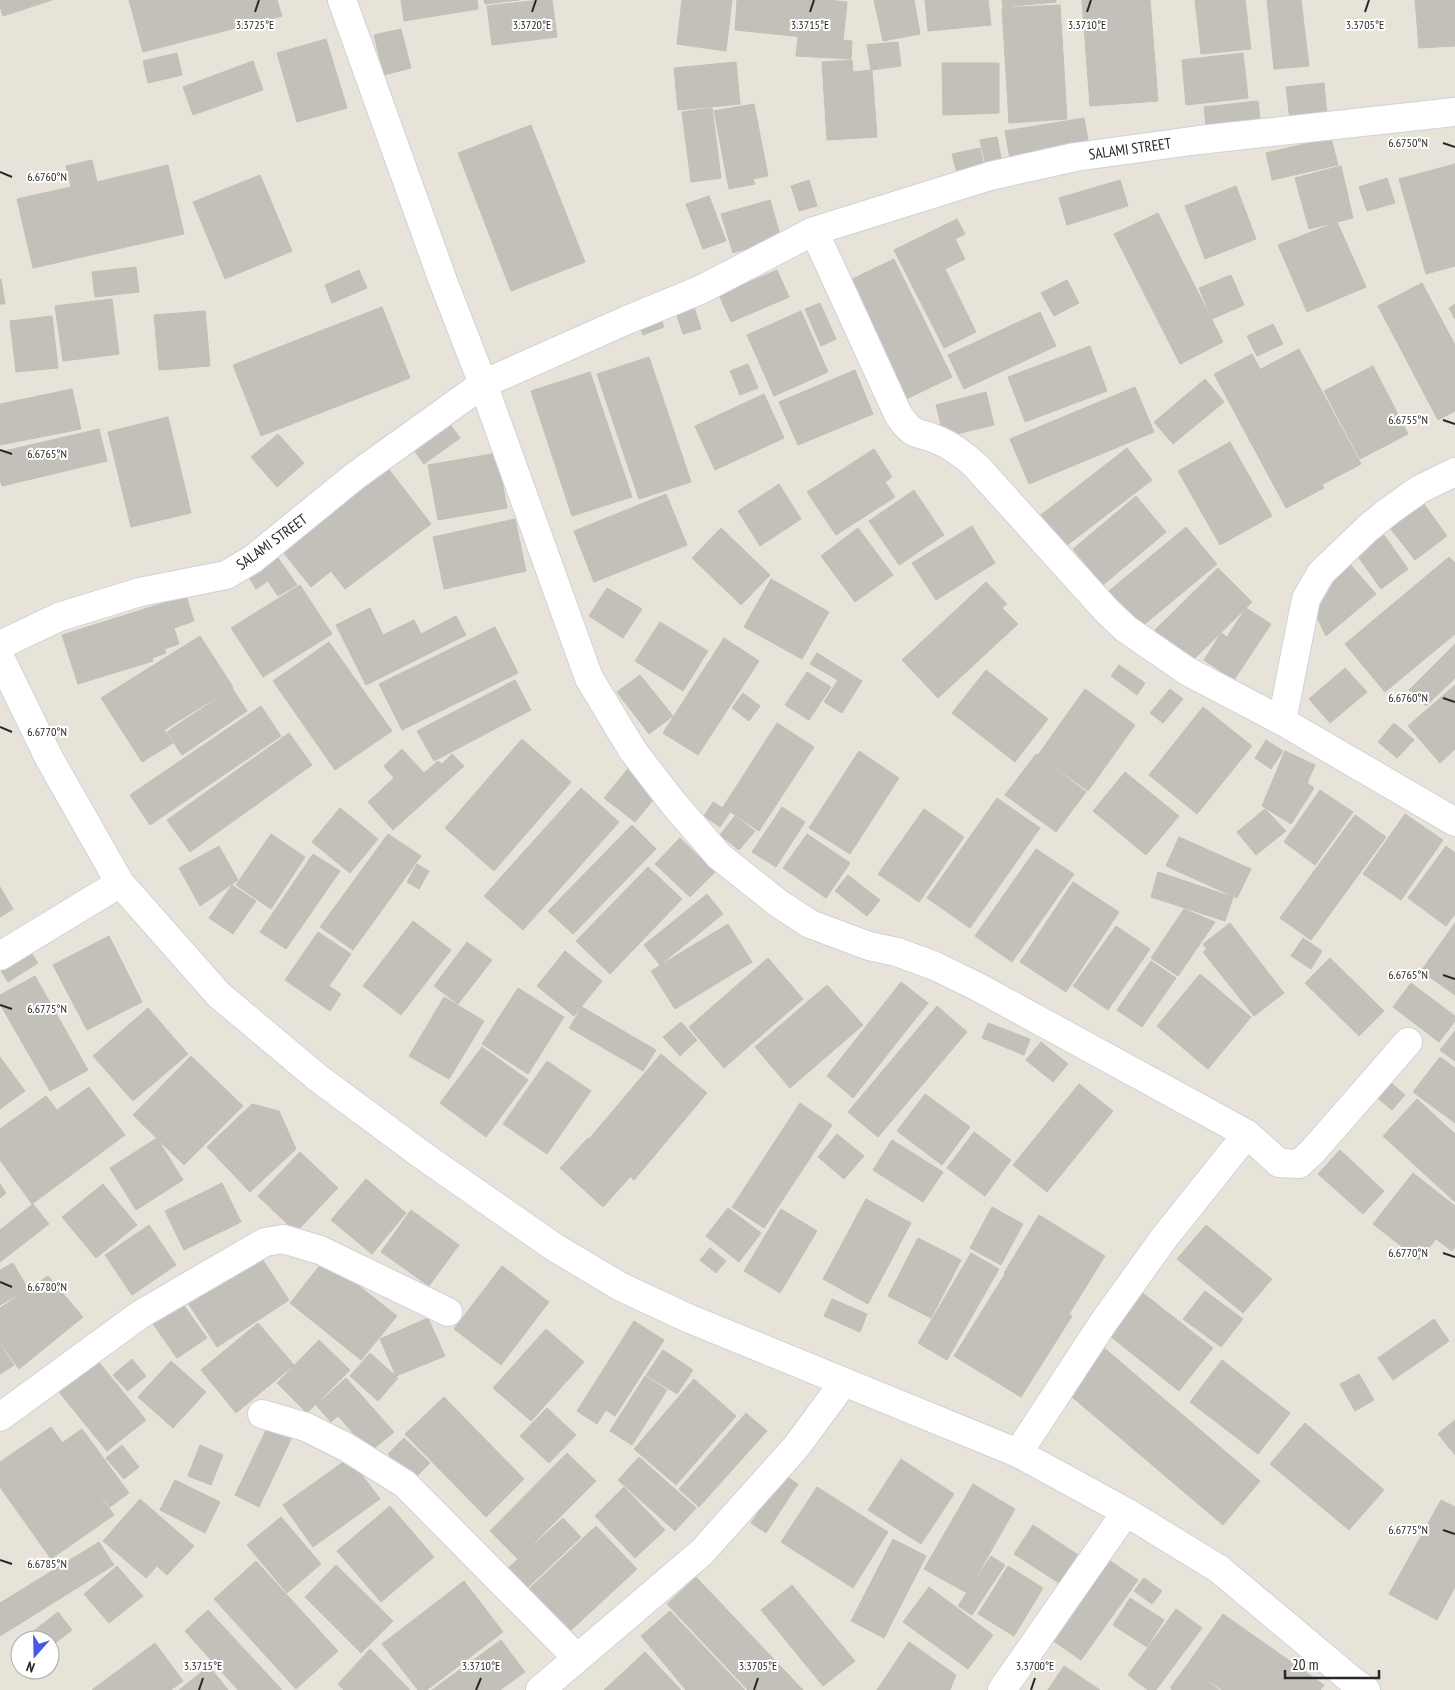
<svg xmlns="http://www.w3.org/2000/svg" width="1455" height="1690" font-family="'PT Sans Narrow',sans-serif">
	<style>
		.building { fill: #c3c0b9; stroke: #c3bfb4 }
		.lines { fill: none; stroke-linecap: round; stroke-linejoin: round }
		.minor-casing { stroke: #cfd1df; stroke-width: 30 }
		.minor { stroke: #fff; stroke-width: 28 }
		.ticks { fill: none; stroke: #272727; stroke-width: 2 }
		.labels { text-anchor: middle; stroke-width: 4; stroke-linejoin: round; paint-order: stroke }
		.street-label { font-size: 15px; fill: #272727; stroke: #fff }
		.ticks-label { font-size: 12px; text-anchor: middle; fill: #272727; stroke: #fff; stroke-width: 4; stroke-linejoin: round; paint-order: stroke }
	</style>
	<rect width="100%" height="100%" fill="#e8e3d9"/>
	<path class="building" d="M0,0h52l-49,16 -3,-10z
		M129,0h148l5,16 -139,36z
		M401,0h76l1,9 -74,12z
		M484,0h35l-34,4z
		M539,0h13l5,37 -65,8 -5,-39z
		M682,0h50l-6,51 -49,-7z
		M737,0h90l20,2 -4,39 -108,-11z
		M874,0h40l6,34 -37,7z
		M925,0h63l3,25 -63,6z
		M1002,0h54v2l-53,5z
		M1082,0h68l8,101 -68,5z
		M1195,0h50l6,49 -50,5z
		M1267,0h34l8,66 -35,3z
		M1415,0h40v46l-36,2z
		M1060,5l7,114 -58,4 -7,-115z
		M401,29l10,39 -27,7 -10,-40z
		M798,37l54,4 -1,18 -55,-3z
		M326,39l21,69 -50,14 -20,-69z
		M898,42l3,24 -30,4 -4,-25z
		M177,53l5,22 -34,8 -5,-22z
		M1243,53l5,45 -62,7 -4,-45z
		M852,60l1,12 19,-2 5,67 -50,3 -5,-78z
		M253,61l10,29 -70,25 -10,-28z
		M736,62l4,42 -62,6 -4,-42z
		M942,63h57v50l-56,2z
		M1324,83l3,33 -37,4 -4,-33z
		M1258,101l3,27 -54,6 -3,-27z
		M754,104l14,72 -15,3 2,5 -26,5 -15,-78z
		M712,108l9,70 -30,4 -9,-70z
		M1084,118l5,27 -79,14 -5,-28z
		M531,125l54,137 -74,29 -53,-138z
		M997,137l5,26 -16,4 -6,-27z
		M1331,138l7,27 -66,15 -6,-27z
		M980,148l5,23 -27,6 -6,-23z
		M92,160l5,22 71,-17 16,69 -151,34 -16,-69 54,-12 -5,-21z
		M1455,164v102l-29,8 -27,-95z
		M1341,166l12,52 -44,11 -14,-51z
		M260,175l32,76 -67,28 -32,-77z
		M1387,178l8,25 -28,8 -8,-24z
		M809,180l8,26 -18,5 -8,-25z
		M1120,180l8,26 -61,19 -8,-27z
		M1236,186l20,53 -51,20 -20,-53z
		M709,196l17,45 -23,8 -17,-45z
		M770,200l11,38 -48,15 -12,-39z
		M1158,213l65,129 -43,22 -66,-130z
		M957,219l8,15 -10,5 10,20 -20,10 31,63 -32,16 -50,-98z
		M1337,222l29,65 -59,25 -29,-67z
		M894,259l58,118 -48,23 -58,-118z
		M136,267l3,25 -44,5 -3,-25z
		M359,270l8,18 -35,15 -7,-18z
		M777,270l12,27 -58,25 -12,-27z
		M1231,275l13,30 -32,14 -13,-31z
		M1,279l4,25h-5v-24z
		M1067,280l12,23 -25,13 -13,-23z
		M1422,283l33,62v66l-17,9 -60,-114z
		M112,299l7,55 -56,7 -8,-55z
		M692,301l9,28 -18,5 -9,-27z
		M820,303l16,36 -15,7 -16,-37z
		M1455,304v15l-6,-11z
		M382,307l28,71 -149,58 -28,-71z
		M205,311l5,55 -51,4 -5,-55z
		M801,311l27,61 -54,24 -27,-61z
		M658,312l6,15 -21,8 -6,-15z
		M1040,312l16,34 -92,43 -16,-34z
		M52,316l6,52 -42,4 -6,-51z
		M1273,324l10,20 -26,12 -10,-20z
		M1090,346l17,45 -82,31 -17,-45z
		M1299,349l62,115 -38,20 -62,-115z
		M1252,354l72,134 -38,20 -72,-134z
		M649,357l42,125 -52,17 -42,-125z
		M748,364l10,24 -18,7 -10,-24z
		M1373,366l35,68 -48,25 -36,-68z
		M855,370l18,44 -75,31 -19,-43z
		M590,372l42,125 -60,19 -41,-125z
		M1205,379l19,23 -51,42 -19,-22z
		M1135,387l19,45 -125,52 -19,-45z
		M72,389l9,40 -81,16v-41z
		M986,392l8,33 -50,12 -8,-32z
		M764,394l20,44 -69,32 -20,-44z
		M444,416l16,22 -36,26 -16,-22z
		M168,417l23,96 -60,14 -23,-95z
		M99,429l8,32 -105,25 -2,-7v-27z
		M278,434l26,29 -27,24 -26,-30z
		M1230,442l42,74 -52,29 -42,-74z
		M1127,448l25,32 -90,69 -25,-31z
		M874,449l18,28 -7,5 10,15 -59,38 -29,-43z
		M497,453l10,55 -69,12 -10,-55z
		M387,467l44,57 -86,65 -14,-18 -20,16 -31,-39z
		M779,484l22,35 -41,27 -22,-35z
		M914,490l30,45 -45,30 -30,-44z
		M666,494l21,51 -93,37 -20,-51z
		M1136,496l30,36 -63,53 -30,-36z
		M1423,503l24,33 -32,24 -25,-32z
		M515,519l11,52 -82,18 -11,-52z
		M972,526l23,37 -59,37 -24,-37z
		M1186,527l31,37 -77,64 -31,-37z
		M721,528l49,47 -29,30 -49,-47z
		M858,528l35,47 -38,27 -34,-46z
		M1384,535l24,34 -27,20 -24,-34z
		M276,555l21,30 -19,11 -10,-15 -12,8 -9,-15z
		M1449,557l6,6v71l-70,58 -40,-48z
		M1349,563l27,31 -50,42 -17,-35z
		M1218,568l34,34 -63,62 -34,-34z
		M771,579l58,33 -27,47 -58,-32z
		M986,582l21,22 -5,4 16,16 -80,74 -36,-38z
		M300,585l32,49 -69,43 -32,-49z
		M607,588l35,21 -19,29 -34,-22z
		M186,596l8,25 -20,7 5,16 -15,5 2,4 -14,5 1,3 -75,23 -16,-49z
		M370,608l13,27 31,-15 7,14 35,-18 10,19 -100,50 -30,-60z
		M1246,608l25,16 -37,56 -30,-20 17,-27 6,4z
		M660,622l48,29 -25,40 -48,-30z
		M495,627l23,46 -116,57 -23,-46z
		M200,636l33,51 -69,43 9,13 -31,19 -41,-64z
		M724,638l35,23 -61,94 -35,-22z
		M329,642l63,89 -57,39 -62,-89z
		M1455,644v34l-29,28 -17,-16z
		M817,653l45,28 -20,32 -18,-11 14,-22 -28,-16z
		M1119,665l26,18 -8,12 -26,-19z
		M1345,668l22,24 -37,31 -21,-24z
		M986,670l62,49 -33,43 -63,-49z
		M807,672l24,15 -22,33 -24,-15z
		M640,675l33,41 -24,18 -32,-42z
		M515,680l16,30 -97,51 -17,-30z
		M1455,685v64l-15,14 -32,-37z
		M232,688l15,23 -65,44 -15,-23z
		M1085,689l50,36 -47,66 -50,-36z
		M1170,689l13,10 -20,24 -13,-10z
		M743,693l17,13 -11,15 -17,-13z
		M261,706l20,30 -131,89 -20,-30z
		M1203,707l49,39 -55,68 -48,-39z
		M777,723l37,24 -55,84 -36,-24z
		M1394,723l20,17 -17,18 -19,-16z
		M289,733l23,32 -122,87 -23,-32z
		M522,739l49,43 -77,89 -49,-43z
		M1266,740l17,11 -12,18 -16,-11z
		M402,749l22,24 14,-12 4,3 10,-10 12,12 -71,64 -25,-28 26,-24 -10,-12z
		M859,751l40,27 -49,76 -41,-26z
		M1285,751l30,14 -8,18 7,5 -23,36 -29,-18z
		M1036,754l50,38 -30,40 -51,-37z
		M631,765l30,25 -26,32 -31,-24z
		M1125,772l54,44 -33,39 -53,-44z
		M581,788l38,34 -96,108 -39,-34z
		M1320,790l33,22 -38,53 -31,-23z
		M997,798l43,30 -70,100 -43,-30z
		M713,802l17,10 -10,15 -16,-11z
		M782,807l23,15 -29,45 -24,-15z
		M340,808l38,31 -28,34 -38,-31z
		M924,809l40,28 -45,65 -41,-28z
		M1265,809l21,22 -30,24 -19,-23z
		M1405,814l38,26 -42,60 -38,-26z
		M1355,815l31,22 -75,103 -31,-22z
		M735,816l20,15 -16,19 -19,-15z
		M632,825l24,24 -83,85 -25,-23z
		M271,834l34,23 -34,52 -35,-24z
		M388,834l33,22 -68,94 -33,-23z
		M807,834l43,29 -24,35 -43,-30z
		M1179,837l72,32 -14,29 -71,-32z
		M680,838l35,34 -25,25 -35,-33z
		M219,846l19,34 -38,26 -21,-38z
		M1446,846l9,7v61l-9,12 -38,-28z
		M1036,849l38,25 -62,88 -37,-26z
		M313,854l27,17 -54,78 -26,-17z
		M417,864l12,7 -10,18 -12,-7z
		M648,867l34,32 -72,75 -34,-33z
		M1158,872l75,25 -8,24 -74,-24z
		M848,875l32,25 -13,16 -32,-25z
		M1073,882l46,30 -53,80 -46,-30z
		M232,885l24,16 -23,33 -24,-16z
		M0,887l13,22 -13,8z
		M707,894l16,20 -63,51 -16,-20z
		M1184,909l31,13 -37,54 -27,-18z
		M413,921l38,29 -50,65 -38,-29z
		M1230,923l54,70 -30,23 -51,-64 4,-3 -4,-5z
		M1455,923v72l-34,-24z
		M728,924l24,38 -77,47 -24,-38z
		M1116,926l34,23 -42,61 -35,-24z
		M318,932l33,22 -22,32 12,8 -11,17 -45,-31z
		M109,936l33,66 -55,28 -34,-65z
		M1303,938l19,13 -11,18 -20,-13z
		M467,942l25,18 -34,44 -24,-18z
		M25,944l13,19 -30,19 -8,-13z
		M565,951l37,30 -28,35 -37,-30z
		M768,958l35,41 -79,69 -35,-41z
		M1330,958l54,53 -25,25 -54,-53z
		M1151,961l25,17 -34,49 -25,-17z
		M1200,974l51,43 -43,52 -51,-43z
		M35,976l53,94 -38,21 -50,-87v-9z
		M901,982l27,21 -75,95 -26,-22z
		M1411,983l44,33v5l-16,21 -46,-35z
		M827,985l36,40 -73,63 -35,-41z
		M518,988l46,29 -36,57 -46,-30z
		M444,997l40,24 -35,58 -40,-23z
		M937,1006l30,26 -89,105 -30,-25z
		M582,1007l74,43 -13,21 -74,-43z
		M148,1008l40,46 -55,47 -40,-45z
		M681,1022l16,18 -17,16 -17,-19z
		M988,1023l42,16 -6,16 -42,-17z
		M1455,1031v30l-15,-11z
		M1041,1042l27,22 -15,18 -27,-22z
		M482,1047l46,33 -42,57 -46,-34z
		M661,1054l46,39 -73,87 -45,-41z
		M191,1056l52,50 -59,59 -51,-50z
		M0,1057l25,34 -25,18z
		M1440,1057l15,11v55l-42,-31z
		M547,1061l44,30 -44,63 -44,-30z
		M1383,1076l22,19 -13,15 -23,-19z
		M1079,1084l34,27 -66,81 -34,-27z
		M89,1087l36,48 -93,69 -32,-44v-31l46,-33 11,14z
		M925,1094l45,33 -28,38 -45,-34z
		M1417,1099l38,35v68l-72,-66z
		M800,1103l32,22 -68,103 -32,-21z
		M252,1104l27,7 17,38 -46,43 -43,-45z
		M974,1132l37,28 -26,36 -38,-28z
		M837,1134l27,22 -20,23 -26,-22z
		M157,1138l26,42 -47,30 -26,-42z
		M588,1138l42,39 -27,30 -43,-39z
		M892,1140l51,32 -20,30 -50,-32z
		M1340,1150l44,41 -21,23 -45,-40z
		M300,1152l38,36 -42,44 -38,-36z
		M1413,1173l42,33v41l-3,4 -16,-12 -17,21 -46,-36z
		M366,1179l40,34 -34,41 -41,-34z
		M222,1183l19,39 -57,28 -19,-39z
		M0,1184l6,9 -6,5z
		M103,1184l34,41 -41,33 -34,-41z
		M866,1199l45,24 -43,81 -45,-25z
		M33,1204l16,20 -49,38v-32z
		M992,1207l31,17 -22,41 -31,-17z
		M728,1208l33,25 -22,29 -33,-26z
		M781,1209l36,22 -37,62 -36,-22z
		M411,1210l48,35 -30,41 -48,-34z
		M1039,1215l66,41 -36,58 -65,-41z
		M149,1225l27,40 -44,30 -27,-40z
		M1206,1225l66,54 -29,34 -66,-54z
		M918,1238l43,22 -30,58 -43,-22z
		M710,1248l16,13 -10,12 -16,-13z
		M257,1251l32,49 -72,47 -33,-50z
		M971,1253l28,16 -52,91 -29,-17z
		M325,1259l72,57 -36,44 -71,-57z
		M13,1263l15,26 -28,16v-35z
		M502,1266l47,36 -48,63 -47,-36z
		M1005,1274l67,42 -51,81 -67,-41z
		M48,1276l35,41 -64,52 -19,-27v-34z
		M1139,1290l74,58 -34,43 -74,-59z
		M1205,1291l38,28 -22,28 -38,-28z
		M832,1299l35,15 -7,18 -36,-16z
		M180,1300l27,38 -30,20 -26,-37z
		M428,1318l17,38 -49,20 -16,-37z
		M1434,1319l15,22 -56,39 -15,-22z
		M634,1321l30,19 -49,76 -9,-6 -9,14 -20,-13z
		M258,1323l36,42 -58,48 -35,-43z
		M546,1329l38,33 -53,59 -38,-33z
		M319,1340l31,30 -43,43 -30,-30z
		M0,1344l14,21 -14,9z
		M1103,1347l157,134 -37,44 -158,-134z
		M663,1350l30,20 -16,24 -31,-19z
		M370,1353l28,25 -20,23 -28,-25z
		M132,1359l14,17 -18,15 -15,-16z
		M97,1360l49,60 -39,31 -48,-59z
		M1222,1360l68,53 -32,41 -68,-52z
		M171,1361l35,31 -33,36 -35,-31z
		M1359,1374l15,26 -19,11 -15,-27z
		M645,1376l22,14 -35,55 -22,-14z
		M346,1378l48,54 -24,20 -32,-36 -7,6 -15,-17z
		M694,1379l42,37 -60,69 -42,-36z
		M444,1397l80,82 -38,38 -81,-83z
		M547,1408l29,27 -27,28 -29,-27z
		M746,1413l21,18 -68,76 -20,-18z
		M1455,1420v35l-17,-21z
		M1305,1423l79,67 -35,40 -79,-66z
		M269,1424l24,11 -34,72 -24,-12z
		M51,1427l63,88 -63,44 -51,-72v-25z
		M82,1429l47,64 -19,14 -48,-64z
		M404,1438l26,25 -16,16 -26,-25z
		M122,1445l17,22 -15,12 -18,-21z
		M200,1445l23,10 -12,30 -23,-9z
		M567,1453l29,28 -78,78 -28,-28z
		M639,1457l57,51 -21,23 -57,-51z
		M349,1458l31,41 -67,48 -30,-42z
		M901,1459l53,35 -33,50 -53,-34z
		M784,1475l14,9 -32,49 -15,-10z
		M175,1480l45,22 -15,31 -45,-23z
		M973,1484l42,25 -48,84 -43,-24z
		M624,1487l41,43 -30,28 -40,-42z
		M817,1487l71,45 -35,56 -72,-46z
		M140,1499l54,47 -27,29 -10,-9 -11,12 -43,-37z
		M1441,1500l14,7v80l-18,33 -48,-26z
		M390,1506l44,51 -53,45 -44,-51z
		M281,1517l40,47 -34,29 -40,-48z
		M563,1518l18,19 -56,53 -19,-20z
		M1033,1525l45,30 -19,28 -45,-29z
		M596,1526l41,43 -68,63 -40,-43z
		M893,1539l33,17 -42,82 -33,-17z
		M99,1542l15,23 -114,71v-33z
		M991,1556l14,9 -33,50 -14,-9z
		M1109,1560l29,20 -57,80 -29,-20z
		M256,1561l82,90 -42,38 -82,-90z
		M336,1565l57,56 -32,32 -56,-56z
		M117,1566l26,30 -34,27 -25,-29z
		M1008,1566l35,22 -29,48 -36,-22z
		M696,1577l107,113h-55l-81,-86z
		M1144,1578l18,13 -10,13 -18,-13z
		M464,1581l39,51 -76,58h-9l-36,-46z
		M792,1585l63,76 -32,25 -62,-76z
		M929,1587l64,48 -25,34 -65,-47z
		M1130,1598l34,22 -17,27 -34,-22z
		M1176,1609l26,19 -46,62h-8l-20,-15z
		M208,1610l74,80h-44l-53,-59z
		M670,1611l75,79h-59l-45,-54z
		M58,1612l14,18 -22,17v-7h-22l-2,-3z
		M1223,1614l101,71 -4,5h-98l-35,-25z
		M501,1640l24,32 -25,18h-68z
		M909,1642l47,33 -6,15h-73z
		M155,1643l28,38 -12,9h-79z
		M370,1649l40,41h-66l-6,-6z
		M645,1652l36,38h-77z
		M1187,1665l32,25h-47l-2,-2z
		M209,1666l19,24h-49z
		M1064,1666l36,24h-52z"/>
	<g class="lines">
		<defs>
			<path id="minor" d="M342,0l101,281 40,103 106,294 44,73 41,53 45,52 59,47 32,21 59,22 28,6 38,14 43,21 269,147 32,29 20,1 14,-13 95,-109
				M814,231l84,183c17,26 20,16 42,27 14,6 25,15 36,25l131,145 19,18 61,42 95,50 173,101
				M0,645l59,-28 81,-25 86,-17 27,-16 102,-83 128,-92 144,-64 73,-30 114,-59 176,-55 85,-19 124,-17 256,-28
				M0,657l49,101 71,125 99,112 99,83 104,77 132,92 67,40 69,32 328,134 108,59 93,57 136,114 11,7
				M1282,721l24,-122 15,-26 47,-45 21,-17 31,-22 35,-17
				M0,956l120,-73
				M262,1414l44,13 40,20 59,37 172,174
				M0,1417l141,-103 124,-72 18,-3 37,11 128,62
				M1018,1453l85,-130 61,-85 83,-104
				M540,1690l162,-138 94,-105 48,-65
				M1002,1690l124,-178"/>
		</defs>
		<use href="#minor" class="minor-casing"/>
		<use href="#minor" class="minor"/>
	</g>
	<path class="ticks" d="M255,12l4,-12M532,12l4,-12M810,12l4,-12M1087,12l4,-12M1365,12l4,-12M1443,143l12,4M0,172l12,5M1443,420l12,4M0,450l12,4M1443,698l12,4M0,727l12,5M1443,975l12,4M0,1005l12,4M1443,1253l12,4M0,1282l12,5M1443,1530l12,4M0,1560l12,4M199,1690l4,-12M476,1690l5,-12M754,1690l4,-12M1031,1690l4,-12"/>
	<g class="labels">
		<g class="street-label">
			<text transform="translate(1130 149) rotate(-8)" y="5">SALAMI STREET</text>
			<text transform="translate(272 542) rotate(-36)" y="5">SALAMI STREET</text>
		</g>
	</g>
	<g class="ticks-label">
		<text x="532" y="29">3.3720°E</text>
		<text x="255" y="29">3.3725°E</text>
		<text x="810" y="29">3.3715°E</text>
		<text x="1087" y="29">3.3710°E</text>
		<text x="1365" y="29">3.3705°E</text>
		<text x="1408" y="147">6.6750°N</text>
		<text x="47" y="181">6.6760°N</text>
		<text x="1408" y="424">6.6755°N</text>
		<text x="47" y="458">6.6765°N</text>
		<text x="1408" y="702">6.6760°N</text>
		<text x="47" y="736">6.6770°N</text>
		<text x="1408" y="979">6.6765°N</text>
		<text x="47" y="1013">6.6775°N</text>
		<text x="1408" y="1257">6.6770°N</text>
		<text x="47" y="1291">6.6780°N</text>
		<text x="1408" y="1534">6.6775°N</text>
		<text x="47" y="1568">6.6785°N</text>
		<text x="203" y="1670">3.3715°E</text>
		<text x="481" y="1670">3.3710°E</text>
		<text x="758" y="1670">3.3705°E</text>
		<text x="1035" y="1670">3.3700°E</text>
	</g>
	<g transform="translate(35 1655) rotate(200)"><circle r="24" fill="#ffffff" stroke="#a9a9a9"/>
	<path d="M0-4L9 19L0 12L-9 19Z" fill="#4858e7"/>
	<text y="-8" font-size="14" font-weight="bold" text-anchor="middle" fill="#272727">N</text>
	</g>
	<path d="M1285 1670v8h94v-8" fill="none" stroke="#272727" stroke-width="2.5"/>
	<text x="1292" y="1670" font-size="15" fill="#272727" stroke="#ffffff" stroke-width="4" paint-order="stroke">20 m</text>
</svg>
